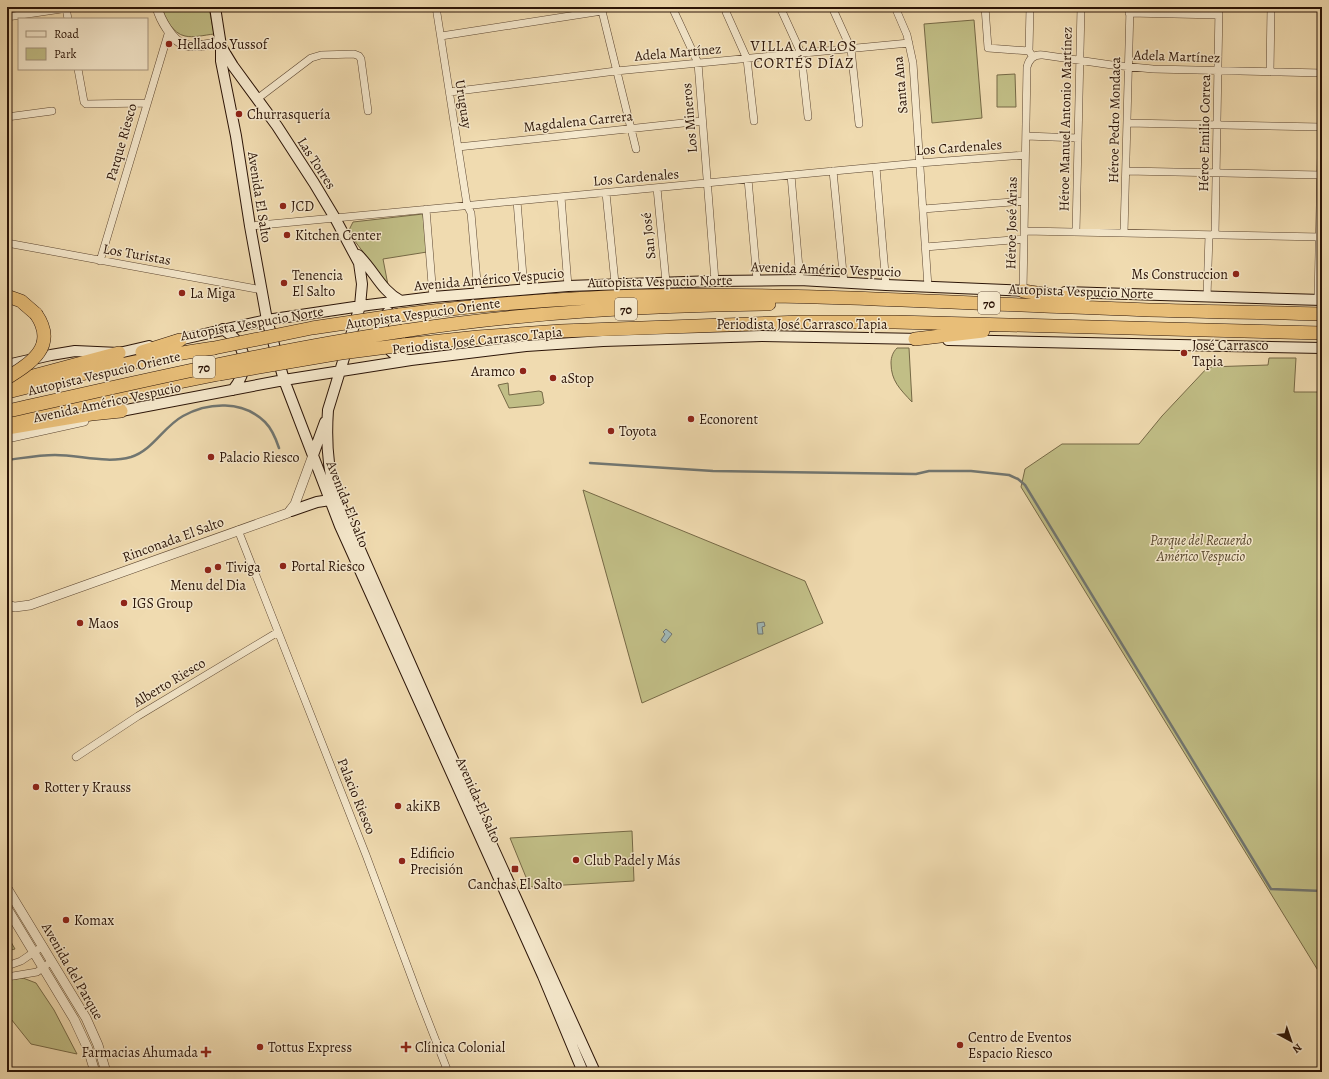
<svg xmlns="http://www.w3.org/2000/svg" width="1329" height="1079" font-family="Alegreya,serif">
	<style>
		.green { fill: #c1be86; stroke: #766946 }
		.water { fill: #a0b8b7; stroke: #717671 }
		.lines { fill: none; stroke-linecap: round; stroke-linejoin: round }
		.stream { stroke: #717671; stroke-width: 2.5 }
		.minor-casing { stroke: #5c4631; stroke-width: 8 }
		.tertiary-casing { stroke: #5c4631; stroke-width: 10 }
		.secondary-casing { stroke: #2b1407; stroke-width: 12 }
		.motorway-casing { stroke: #2b1407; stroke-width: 14 }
		.minor { stroke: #f5e8cc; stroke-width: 7 }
		.tertiary { stroke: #f5e8cc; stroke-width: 9 }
		.secondary { stroke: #f5e8cc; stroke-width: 10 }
		.motorway { stroke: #e8be78; stroke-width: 13 }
		.motorway-bridge-casing { stroke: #2b1407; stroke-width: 14; stroke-linecap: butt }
		.motorway-bridge { stroke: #e8be78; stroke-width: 13 }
		.poi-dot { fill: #8f2418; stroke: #f5e8cc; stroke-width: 1.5 }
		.labels { text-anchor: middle; stroke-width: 3; stroke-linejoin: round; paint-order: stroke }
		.shield { fill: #f5e8cc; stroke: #685442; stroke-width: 1 }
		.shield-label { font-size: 13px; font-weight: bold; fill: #2b1407 }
		.poi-label { font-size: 14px; fill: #2b1407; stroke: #f5e8cc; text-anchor: start }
		.street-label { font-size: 14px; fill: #2b1407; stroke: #f5e8cc }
		.park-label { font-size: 14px; font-style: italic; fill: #58472d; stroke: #f5e8cc }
		.neighbourhood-label { font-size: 15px; letter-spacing: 1px; fill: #2b1407; stroke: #f5e8cc }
	</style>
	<rect width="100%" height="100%" fill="#f0dbb0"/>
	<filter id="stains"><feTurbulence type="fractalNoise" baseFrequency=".005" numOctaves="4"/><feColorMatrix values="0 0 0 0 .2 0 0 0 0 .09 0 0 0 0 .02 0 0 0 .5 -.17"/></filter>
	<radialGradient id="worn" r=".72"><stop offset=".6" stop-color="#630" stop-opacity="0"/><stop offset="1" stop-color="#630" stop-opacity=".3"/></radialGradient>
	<path class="green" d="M162,7h47l5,27c-9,1 -21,4 -29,2 -12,-2 -21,-19 -23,-29z
		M974,20l8,98 -50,5 -8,-99z
		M1015,74l1,33h-19v-32z
		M423,214l4,38 -44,7 5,26 -40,-53 5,-10z
		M897,348h12l3,54c-12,-13 -21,-21 -21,-39 0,-6 2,-11 6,-15z
		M1269,358h27l-2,34h28v585l-301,-490 4,-18 37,-25h77l23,-28 46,-49 60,-2z
		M508,383l1,12 30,-4 3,1 2,11 -3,2 -32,3 -11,-23z
		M583,490l222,91 18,42 -181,80z
		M632,831l2,50 -104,6 -20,-49z
		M7,935l8,14 -8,2z
		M23,978l13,5 18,27 23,44 -46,-10 -24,-30v-34z"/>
	<path class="water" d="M764,622l1,4 -3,1 1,7h-5l-1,-11z
		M666,629l6,5 -7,9 -4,-3 4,-6 -2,-2z"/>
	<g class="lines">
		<path class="stream" d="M7,460c16,-2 32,-5 48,-5 25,0 51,9 76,2 22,-7 32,-30 52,-41 25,-14 60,-16 82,6 7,7 11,17 14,26
			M590,463l123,8 203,3 13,-3h42l38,4 9,4 7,6 246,404 51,2"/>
		<defs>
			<path id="minor" d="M436,7l31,198 4,8 7,80
				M601,7l35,142
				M672,7l26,56 17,218
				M780,7l21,46 7,64
				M832,7l19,42 8,75
				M895,7l12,28 6,28 15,224
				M985,7l3,41 41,3
				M1030,7l-1,44 2,3
				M66,8l2,11
				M726,12l21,47 7,62
				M1129,13l90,2
				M7,17l68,-10
				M441,36l161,-25
				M78,69l6,33 2,2 60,-1
				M1270,72l1,-65
				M450,92l166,-21 293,-28
				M257,99l54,-41 10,-3 33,-1 5,2 2,3 7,52
				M7,117l45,-6
				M1127,123l195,4
				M1026,136l52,2
				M458,147l244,-26
				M876,167l10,118
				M833,171l11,112
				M1126,171l196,4
				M791,175l9,105
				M748,179l9,101
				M657,188l9,94
				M606,193l9,90
				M561,197l7,89
				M517,201l7,88
				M426,209l7,88
				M923,209l101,-8
				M250,226l669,-63 106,-8
				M1024,231l298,6
				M1076,232l5,-225
				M1124,233l6,-226
				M1215,235l4,-228
				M7,243l255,47
				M925,247l99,-8
				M100,261l69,-230
				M1023,291l4,-224c2,-8 7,-13 16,-12l69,10 41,4 169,4
				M1207,297l2,-62
				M238,530l128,325 54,145 28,72
				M76,757l62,-41 140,-84
				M7,966l14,-5 22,-15
				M7,977l30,-5 15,-11"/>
			<path id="tertiary" d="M157,7c3,12 15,34 28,38 11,3 24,-1 35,-3
				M1319,300l3,-142
				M7,438l77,-17
				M7,605l8,2 15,-2 258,-92 7,-9 18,-49
				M7,888l79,130 12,27 8,27
				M7,908l67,111 14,30 7,23"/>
			<path id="secondary" d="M215,7l6,39v15l15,75 14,90 17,94 17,60 56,146 203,450 40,96
				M222,48l11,18 44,60 37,57 21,35 24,45 3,21 -2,22 -32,104c-2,28 -1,55 7,83l106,240 154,339
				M358,255c16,15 23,36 43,46
				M1065,292l257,8
				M388,312c-12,20 -3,43 20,48
				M223,329c24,16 28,38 10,61
				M948,340l374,8
				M174,341l93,-21 101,-15 65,-8 135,-11 147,-5 85,-1 86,5 143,6
				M7,365l44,-10 24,-4 44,2 30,-7
				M121,411l163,-31 127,-20 115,-14 77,-5 159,-5 160,3
				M313,455l12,-33
				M291,511l26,-9 13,-2"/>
			<path id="motorway" d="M1023,291l60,9
				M7,296l14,5 15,13
				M399,315c80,-10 161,-17 241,-19 162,-4 325,8 487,13 65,3 130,3 195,5
				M403,331c121,-19 244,-25 366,-27
				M915,339l68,-8
				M403,345l75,-8 83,-6 240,-9h94l427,11
				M142,352l38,-12
				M7,383l112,-30
				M7,392c69,-17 137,-34 207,-44
				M7,419l83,-19 129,-26
				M7,428l84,-14 30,-3"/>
		</defs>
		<use href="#minor" class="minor-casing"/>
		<use href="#tertiary" class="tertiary-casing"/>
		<use href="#secondary" class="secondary-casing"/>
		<use href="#motorway" class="motorway-casing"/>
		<use href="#minor" class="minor"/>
		<use href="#tertiary" class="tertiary"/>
		<use href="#secondary" class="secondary"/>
		<use href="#motorway" class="motorway"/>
		<defs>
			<path id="motorway-bridge" d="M214,348l98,-20 87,-13
				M219,374l122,-21 62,-8
				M7,378c24,-15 51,-32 29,-64
				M7,411c132,-29 262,-60 396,-80"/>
		</defs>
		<use href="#motorway-bridge" class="motorway-bridge-casing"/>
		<use href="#motorway-bridge" class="motorway-bridge"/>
	</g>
	<g class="poi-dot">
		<circle cx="169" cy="44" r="4"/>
		<circle cx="239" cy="114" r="4"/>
		<circle cx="283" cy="206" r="4"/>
		<circle cx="287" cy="235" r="4"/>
		<circle cx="1236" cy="274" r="4"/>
		<circle cx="284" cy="283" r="4"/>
		<circle cx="182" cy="293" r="4"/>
		<circle cx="1184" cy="353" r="4"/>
		<circle cx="523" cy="371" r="4"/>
		<circle cx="553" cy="378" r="4"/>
		<circle cx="691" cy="419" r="4"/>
		<circle cx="611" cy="431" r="4"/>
		<circle cx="211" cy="457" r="4"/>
		<circle cx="283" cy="566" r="4"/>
		<circle cx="218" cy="567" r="4"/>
		<circle cx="208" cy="570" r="4"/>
		<circle cx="124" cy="603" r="4"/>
		<circle cx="80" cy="623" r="4"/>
		<circle cx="36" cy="787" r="4"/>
		<circle cx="398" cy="806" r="4"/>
		<circle cx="576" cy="860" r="4"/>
		<circle cx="402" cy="861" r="4"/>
		<rect x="511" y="865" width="8" height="8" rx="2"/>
		<circle cx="66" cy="920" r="4"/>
		<circle cx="960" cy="1045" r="4"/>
		<circle cx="260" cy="1047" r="4"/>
		<path d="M404 1041h4v4h4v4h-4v4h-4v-4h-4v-4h4z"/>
		<path d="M204 1046h4v4h4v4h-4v4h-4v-4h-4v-4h4z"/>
	</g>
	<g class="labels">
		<g class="shield">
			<rect x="978" y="292" width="22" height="22" rx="3"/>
			<rect x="615" y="298" width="22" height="22" rx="3"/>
			<rect x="193" y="356" width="22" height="22" rx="3"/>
		</g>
		<g class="shield-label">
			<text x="989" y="308">70</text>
			<text x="626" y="314">70</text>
			<text x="204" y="372">70</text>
		</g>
		<g class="poi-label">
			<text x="177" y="49">Hellados Yussof</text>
			<text x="247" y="119">Churrasquería</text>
			<text x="291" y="211">JCD</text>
			<text x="295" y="240">Kitchen Center</text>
			<text x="1228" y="279" text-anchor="end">Ms Construccion</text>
			<text x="292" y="280">Tenencia<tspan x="292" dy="16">El Salto</tspan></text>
			<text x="190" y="298">La Miga</text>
			<text x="1192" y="350">José Carrasco<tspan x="1192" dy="16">Tapia</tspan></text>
			<text x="515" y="376" text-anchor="end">Aramco</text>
			<text x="561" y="383">aStop</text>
			<text x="699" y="424">Econorent</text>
			<text x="619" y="436">Toyota</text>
			<text x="219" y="462">Palacio Riesco</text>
			<text x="291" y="571">Portal Riesco</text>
			<text x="226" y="572">Tiviga</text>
			<text x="208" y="590" text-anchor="middle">Menu del Dia</text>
			<text x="132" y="608">IGS Group</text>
			<text x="88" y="628">Maos</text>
			<text x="44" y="792">Rotter y Krauss</text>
			<text x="406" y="811">akiKB</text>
			<text x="410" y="858">Edificio<tspan x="410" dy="16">Precisión</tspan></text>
			<text x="584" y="865">Club Padel y Más</text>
			<text x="515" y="889" text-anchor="middle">Canchas El Salto</text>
			<text x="74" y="925">Komax</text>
			<text x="968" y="1042">Centro de Eventos<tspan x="968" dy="16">Espacio Riesco</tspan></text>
			<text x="268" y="1052">Tottus Express</text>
			<text x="415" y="1052">Clínica Colonial</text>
			<text x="198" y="1057" text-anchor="end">Farmacias Ahumada</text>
		</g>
		<g class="street-label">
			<text transform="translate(678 52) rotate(-5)" y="5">Adela Martínez</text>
			<text transform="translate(1177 56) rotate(2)" y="5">Adela Martínez</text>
			<text transform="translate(900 85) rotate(-95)" y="5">Santa Ana</text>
			<text transform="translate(464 104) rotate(81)" y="5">Uruguay</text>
			<text transform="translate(689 118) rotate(-95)" y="5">Los Mineros</text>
			<text transform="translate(1065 119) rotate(-89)" y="5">Héroe Manuel Antonio Martínez</text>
			<text transform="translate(1114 120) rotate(-89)" y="5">Héroe Pedro Mondaca</text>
			<text transform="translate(578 121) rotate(-6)" y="5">Magdalena Carrera</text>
			<text transform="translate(1204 133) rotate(-89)" y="5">Héroe Emilio Correa</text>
			<text transform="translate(121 142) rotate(-74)" y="5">Parque Riesco</text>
			<text transform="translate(959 147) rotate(-4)" y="5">Los Cardenales</text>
			<text transform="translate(317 163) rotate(57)" y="5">Las Torres</text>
			<text transform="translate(636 177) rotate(-5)" y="5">Los Cardenales</text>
			<text transform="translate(260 197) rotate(81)" y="5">Avenida El Salto</text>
			<text transform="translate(1011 223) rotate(-89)" y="5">Héroe José Arias</text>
			<text transform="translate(648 236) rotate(-96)" y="5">San José</text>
			<text transform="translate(137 254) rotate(10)" y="5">Los Turistas</text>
			<text transform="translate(826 269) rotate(2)" y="5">Avenida Américo Vespucio</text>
			<text transform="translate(489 279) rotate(-5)" y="5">Avenida Américo Vespucio</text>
			<text transform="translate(660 281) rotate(-1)" y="5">Autopista Vespucio Norte</text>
			<text transform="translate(1081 291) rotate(2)" y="5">Autopista Vespucio Norte</text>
			<text transform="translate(423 313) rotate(-8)" y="5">Autopista Vespucio Oriente</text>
			<text transform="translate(252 323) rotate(-10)" y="5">Autopista Vespucio Norte</text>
			<text x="802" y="329">Periodista José Carrasco Tapia</text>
			<text transform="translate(477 340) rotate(-6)" y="5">Periodista José Carrasco Tapia</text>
			<text transform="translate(104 373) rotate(-13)" y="5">Autopista Vespucio Oriente</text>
			<text transform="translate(107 402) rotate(-12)" y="5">Avenida Américo Vespucio</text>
			<text transform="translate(348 504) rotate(68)" y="5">Avenida El Salto</text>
			<text transform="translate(173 539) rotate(-20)" y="5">Rinconada El Salto</text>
			<text transform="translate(169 682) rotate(-31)" y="5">Alberto Riesco</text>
			<text transform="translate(357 796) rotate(68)" y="5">Palacio Riesco</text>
			<text transform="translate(479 800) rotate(66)" y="5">Avenida El Salto</text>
			<text transform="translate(73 971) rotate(60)" y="5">Avenida del Parque</text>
		</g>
		<g class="park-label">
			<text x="1201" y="545">Parque del Recuerdo<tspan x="1201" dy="16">Américo Vespucio</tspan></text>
		</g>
		<g class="neighbourhood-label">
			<text x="804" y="51">VILLA CARLOS<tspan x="804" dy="17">CORTÉS DÍAZ</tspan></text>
		</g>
	</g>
	<rect width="1329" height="1079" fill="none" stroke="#f0dbb0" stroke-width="24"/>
	<rect x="8" y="8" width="1313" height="1063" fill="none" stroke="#2b1407" stroke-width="2"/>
	<rect x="12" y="12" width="1305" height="1055" fill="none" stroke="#2b1407"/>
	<rect x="18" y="18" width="130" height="52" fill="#f5e8cc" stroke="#a4937d"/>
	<rect x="26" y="31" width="20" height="6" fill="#f5e8cc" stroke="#a4937d"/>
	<text x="54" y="38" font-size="12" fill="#2b1407">Road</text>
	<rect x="26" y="48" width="20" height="12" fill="#c1be86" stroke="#a4937d"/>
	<text x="54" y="58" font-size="12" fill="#2b1407">Park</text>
	<g transform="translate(1291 1041) rotate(140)" stroke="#f5e8cc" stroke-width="3" paint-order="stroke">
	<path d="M0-3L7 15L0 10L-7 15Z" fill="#2b1407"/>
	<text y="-6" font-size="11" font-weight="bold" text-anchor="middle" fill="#2b1407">N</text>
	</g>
	<rect width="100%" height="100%" filter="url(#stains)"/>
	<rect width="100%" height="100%" fill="url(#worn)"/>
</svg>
